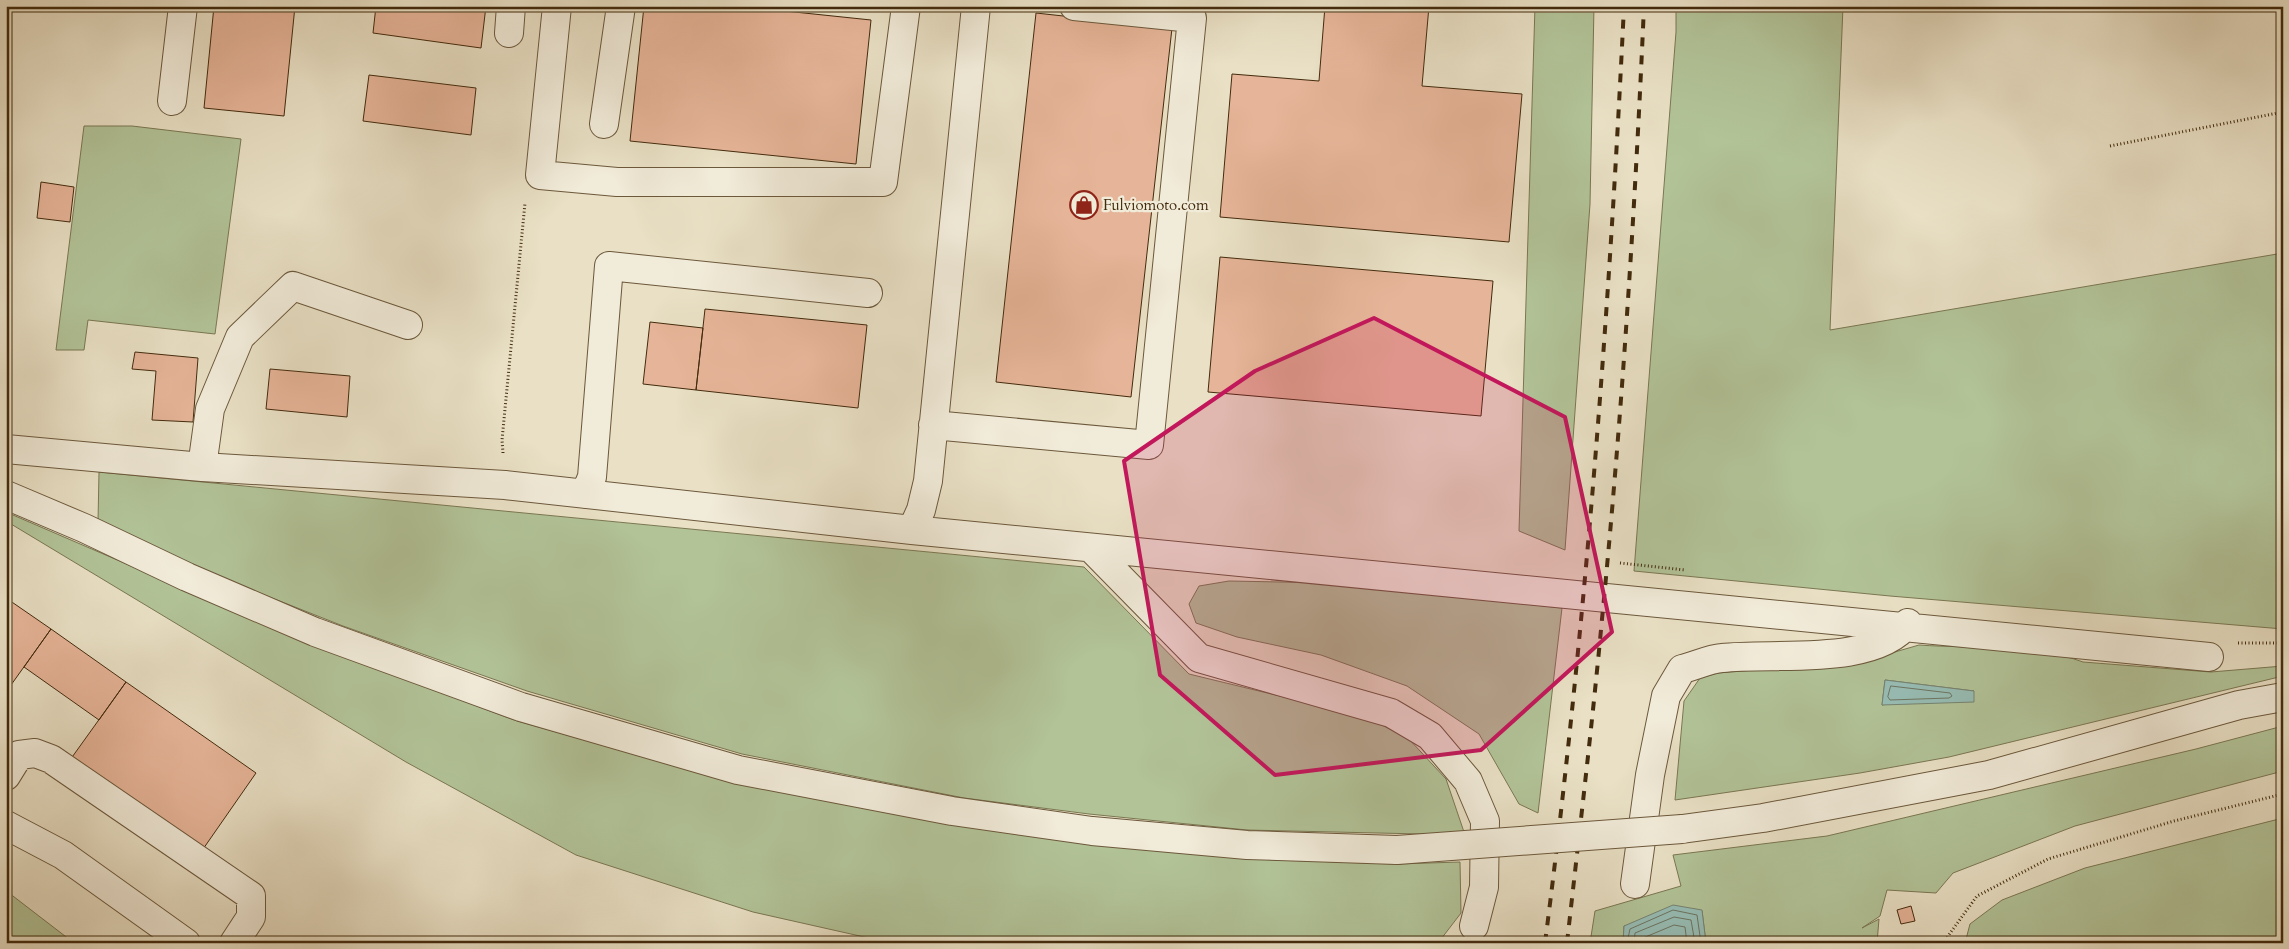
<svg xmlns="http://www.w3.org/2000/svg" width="2289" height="949" font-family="Cardo,serif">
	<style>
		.green { fill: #b2c398; stroke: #7a7752; fill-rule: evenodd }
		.water { fill: #97bdb5; stroke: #758372 }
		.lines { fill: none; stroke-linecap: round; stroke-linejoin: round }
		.shore { stroke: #6d7461; stroke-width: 1 }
		.building { fill: #e6b498; stroke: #432b0d }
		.minor-casing { stroke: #6c583b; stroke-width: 30 }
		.path { stroke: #432b0d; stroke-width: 3; stroke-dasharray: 1 2.5; stroke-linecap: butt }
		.minor { stroke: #f1ebd9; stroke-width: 28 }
		.rail { stroke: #432b0d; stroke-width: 4; stroke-dasharray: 9 9; stroke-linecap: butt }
		.minor-bridge-casing { stroke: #6c583b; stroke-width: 30; stroke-linecap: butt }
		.minor-bridge { stroke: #f1ebd9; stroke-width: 28 }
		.marked { fill: #c2185b; fill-opacity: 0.2; stroke: #c2185b; stroke-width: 4; stroke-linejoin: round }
		.labels { text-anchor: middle; stroke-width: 4.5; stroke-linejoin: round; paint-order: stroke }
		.poi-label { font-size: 15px; fill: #432b0d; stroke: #f1ebd9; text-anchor: start }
	</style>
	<rect width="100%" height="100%" fill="#e9e0c5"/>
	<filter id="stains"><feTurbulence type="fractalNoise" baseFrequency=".004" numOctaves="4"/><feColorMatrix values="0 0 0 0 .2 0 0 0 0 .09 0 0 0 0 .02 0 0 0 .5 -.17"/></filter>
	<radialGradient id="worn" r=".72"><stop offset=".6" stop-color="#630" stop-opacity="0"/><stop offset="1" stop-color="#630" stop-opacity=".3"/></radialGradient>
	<path class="green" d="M1535,6h59l-4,198 -25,346 -46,-19z
		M1676,6h167l-13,324 453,-77v376l-393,-33 -256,-25 42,-539z
		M84,126h48l109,13 -26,195 -127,-14 -4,30h-28z
		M99,472l985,95 105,107 177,43 42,21 38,41 19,56 -218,-5 -158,-16 -125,-16 -222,-44 -215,-63 -184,-65 -147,-58 -98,-46z
		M6,512l299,129 209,79 219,62 519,77 145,5 63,-2 1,51 -23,30h-547l-138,-31 -177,-57 -170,-93 -400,-241z
		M1229,581l104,2 229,25 -24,205 -19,-9 -40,-70 -72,-48 -86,-31 -84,-18 -41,-14 -7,-19 10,-18z
		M1919,645c55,4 112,-2 164,17l128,10 72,-6v10l-334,81 -89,16 -185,27 9,-99 16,-23 18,-5 146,-12zM1885,680l89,11 -92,14z
		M2283,726v45l-208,55 -122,47 -17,20 -49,-3 -7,26 -18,12 17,-9 -2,24h-171l-4,-32 -78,15 -1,17h-33l5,-32 86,-25 -8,-31 154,-19 369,-87z
		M2283,818v125h-318l5,-19 32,-24 83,-32z
		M6,892l3,1 65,50h-68z"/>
	<path class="water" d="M1885,680l89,11v11l-92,3z
		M1673,905l29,5 4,33h-83l1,-17z"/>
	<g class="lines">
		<path class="shore" d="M1891,686l59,7 2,3 -3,2 -59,2 -2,-3z
			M1627,943l3,-14 43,-19 24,5 4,28
			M1634,943l1,-10 39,-16 17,3 4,23
			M1641,943l2,-5 31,-13 11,2 2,16"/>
	</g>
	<path class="building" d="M214,6h81l-11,110 -80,-8z
		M376,6h110l-5,42 -108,-15z
		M644,6h93l134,14 -15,144 -226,-23z
		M1325,6h104l-7,80 100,8 -13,148 -289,-25 12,-143 87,7z
		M1036,13l136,15 -41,369 -135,-15z
		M369,75l107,13 -5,47 -108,-14z
		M41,182l33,5 -4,35 -33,-4z
		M1220,257l273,24 -12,135 -273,-24z
		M705,309l162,16 -9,83 -162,-18z
		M650,322l53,6 -7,62 -53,-6z
		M135,352l63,6 -5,64 -41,-2 4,-49 -24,-2z
		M270,369l80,7 -3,41 -81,-8z
		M6,598l45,31 -45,63z
		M51,629l75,53 -27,38 -75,-53z
		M126,682l130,91 -55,79 -131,-92z
		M1911,906l4,15 -14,3 -4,-14z"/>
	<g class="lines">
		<defs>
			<path id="minor" d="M557,6l-17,169 77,7h266l23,-176
				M509,33l2,-27
				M172,101l11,-95
				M604,124l17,-118
				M933,425l216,20 43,-427 -118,-12
				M6,449l196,18 303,18 407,45 1297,127
				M202,467l8,-58 30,-72 53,-51 115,39
				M585,494l7,-17 17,-211 259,27
				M6,495l78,33 103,49 128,55 206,75 217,63 214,41 140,20 155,14 150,5
				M912,530l9,-20 7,-29 48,-475
				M1091,548l108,110 192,55 39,23 38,45 17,40 -1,66 -10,39
				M6,776l13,-21 16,-2 16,6 200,137v21l-17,26
				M6,825l57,30 123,88
				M1682,829l81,-11 226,-43 250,-70 44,-8
				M1635,884l15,-109 16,-79 16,-27c13,-3 27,-10 40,-11 51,-6 152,9 186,-35"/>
		</defs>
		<use href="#minor" class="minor-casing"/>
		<path class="path" d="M2110,146l173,-34
			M503,453l-1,-13 23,-237
			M1620,563l65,7
			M2238,643h45
			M1943,943l34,-47 71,-37 126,-38 109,-27"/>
		<use href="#minor" class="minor"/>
		<path class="rail" d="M1545,943c40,-311 64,-624 79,-937
			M1567,943c12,-108 25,-216 35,-324 20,-204 33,-408 42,-613"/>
		<defs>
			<path id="minor-bridge" d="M1397,850l285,-21"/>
		</defs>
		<use href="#minor-bridge" class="minor-bridge-casing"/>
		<use href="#minor-bridge" class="minor-bridge"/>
	</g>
	<path class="marked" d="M1374,318l191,99 47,215 -131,118 -206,25 -115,-100 -36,-214 131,-90z"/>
	<defs>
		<symbol id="shop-ring" viewBox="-11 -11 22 22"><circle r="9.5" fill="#f1ebd9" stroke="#8f2418" stroke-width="1.5"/><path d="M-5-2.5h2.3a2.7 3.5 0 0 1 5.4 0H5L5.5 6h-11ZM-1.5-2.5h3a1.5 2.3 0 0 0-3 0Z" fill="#8f2418"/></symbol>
	</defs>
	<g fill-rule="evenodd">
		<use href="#shop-ring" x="1068" y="189" width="32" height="32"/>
	</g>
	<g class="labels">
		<g class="poi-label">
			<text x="1103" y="210">Fulviomoto.com</text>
		</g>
	</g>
	<rect width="2289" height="949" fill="none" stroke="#e9e0c5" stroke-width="25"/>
	<rect x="8" y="8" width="2274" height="934" fill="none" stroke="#432b0d" stroke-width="2.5"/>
	<rect x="12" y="12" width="2264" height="924" fill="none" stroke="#432b0d"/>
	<rect width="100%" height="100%" filter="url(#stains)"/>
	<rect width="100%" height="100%" fill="url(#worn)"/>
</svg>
